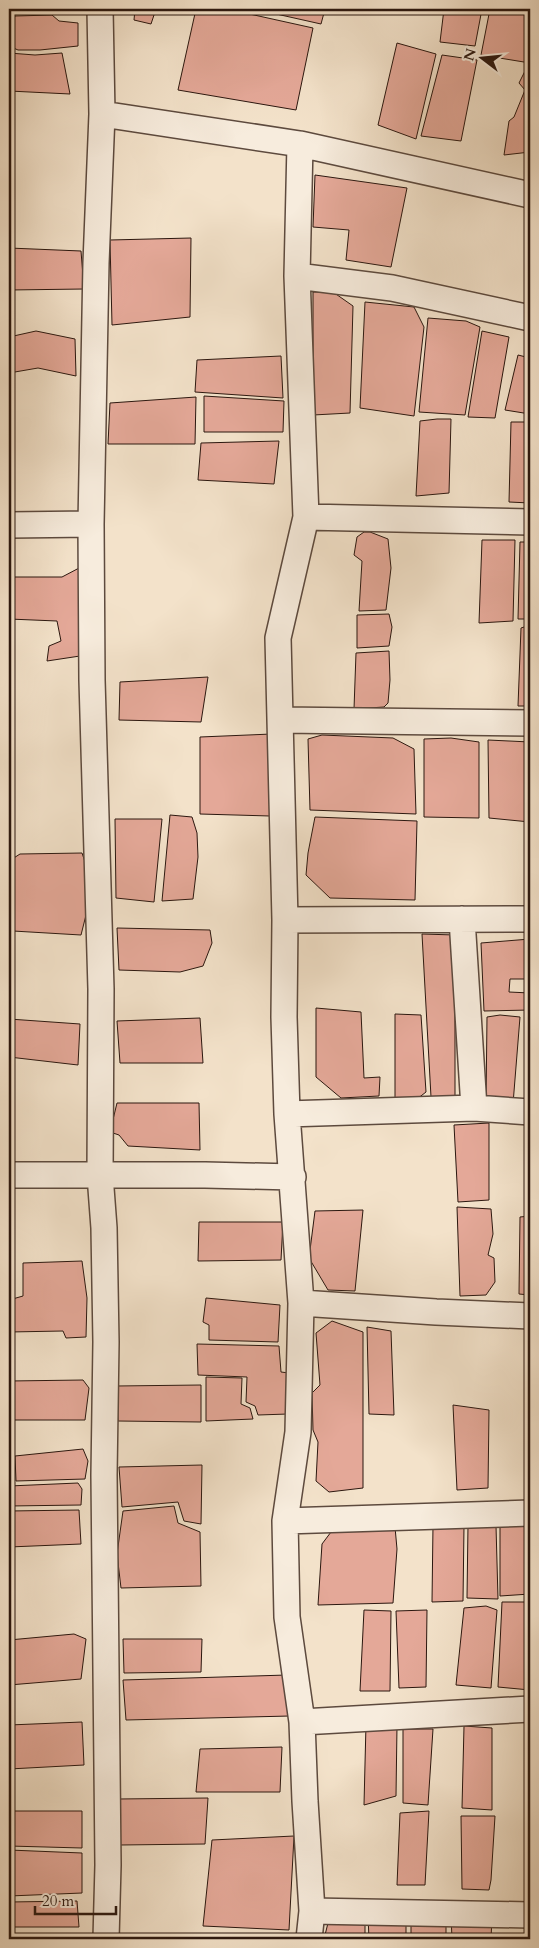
<svg xmlns="http://www.w3.org/2000/svg" width="539" height="1948" font-family="Cardo,serif">
	<style>
		.building { fill: #e4a898; stroke: #2b170f }
		.lines { fill: none; stroke-linecap: round; stroke-linejoin: round }
		.street-casing { stroke: #5d4a3e; stroke-width: 28 }
		.street { stroke: #f7ecdd; stroke-width: 25 }
	</style>
	<rect width="100%" height="100%" fill="#f3e2ca"/>
	<filter id="stains"><feTurbulence type="fractalNoise" baseFrequency=".004" numOctaves="4"/><feColorMatrix values="0 0 0 0 .2 0 0 0 0 .09 0 0 0 0 .02 0 0 0 .5 -.17"/></filter>
	<radialGradient id="worn" r=".72"><stop offset=".6" stop-color="#630" stop-opacity="0"/><stop offset="1" stop-color="#630" stop-opacity=".3"/></radialGradient>
	<path class="building" d="M135,9h21l-5,15 -17,-4z
		M196,9h31l86,19 -17,82 -118,-20z
		M254,9h71l-4,15z
		M444,9h38l-7,37 -35,-4z
		M490,9h40v54l-49,-8z
		M52,15l7,6 19,2v23l-38,4h-22l-9,-4v-20l2,-1 4,-9z
		M397,43l39,11 -20,85 -38,-14z
		M9,53l26,2 27,-2 8,41 -61,-3z
		M442,55l35,5 -16,81 -40,-5z
		M528,65l2,1v86l-26,3 5,-34 5,-4 11,-27 -6,-7z
		M315,175l92,13 -16,79 -45,-7 3,-30 -36,-3z
		M191,238l-1,79 -78,8 -2,-85z
		M9,248l72,3 3,38 -75,1z
		M313,292h20l20,14 -3,107 -37,2z
		M365,302l49,5 10,20 -10,89 -54,-8z
		M428,318l38,3 14,6 -15,88 -46,-3z
		M36,331l39,8 1,37 -38,-8 -29,5v-36z
		M482,331l27,6 -14,81 -27,-1z
		M518,355l12,3v56l-25,-4z
		M281,356l2,42 -88,-6 2,-32z
		M204,396l80,5 -1,31h-79z
		M196,397l-1,47h-87l2,-41z
		M437,419h14l-2,74 -33,3 4,-75z
		M511,422h19v81l-21,-1z
		M279,441l-5,43 -76,-4 3,-37z
		M364,532h6l18,7 3,29 -5,42 -27,1 3,-50 -8,-6 3,-18z
		M482,540h33l-2,81 -34,2z
		M520,542h10v77h-12z
		M81,567l-1,89 -33,5 2,-15 12,-5 -4,-20 -48,-2v-42h53z
		M389,614l3,13 -3,19 -32,2v-33z
		M530,625v81h-12l3,-78z
		M389,651l1,29 -2,23 -4,4 -30,2 2,-56z
		M208,677l-7,45 -82,-2 1,-38z
		M272,734l-2,82 -70,-2v-77z
		M322,735l71,3 21,11 2,65 -106,-4 -2,-71z
		M451,738l28,4v76l-55,-1v-78z
		M488,740l42,2v80l-41,-4z
		M170,815l22,2 5,16 1,24 -5,42 -31,2z
		M315,817l102,4 -2,79 -85,-2 -24,-23 2,-22z
		M115,819h47l-8,83 -38,-4z
		M82,853l7,21v29l-8,32 -68,-4 -2,-10 -2,-1v-59l11,-7z
		M117,928l93,2 2,13 -9,23 -23,6 -61,-2z
		M422,934l33,1v161l-24,1z
		M530,939v40h-20l-1,13 21,1v17l-46,1 -3,-68z
		M316,1008l45,4 3,66 16,-1 -1,19 -38,2 -25,-21z
		M395,1014l26,1 5,77 -9,7 -22,2z
		M500,1015l20,2 -7,87 -27,-1 1,-86z
		M200,1018l3,45h-83l-3,-42z
		M9,1019l71,5 -2,41 -69,-8z
		M117,1103h82l1,47 -72,-4 -9,-11 -9,-3z
		M489,1123v77l-31,2 -4,-77z
		M457,1207l34,2 2,25 -5,21 6,3 1,24 -9,13 -26,1z
		M363,1210l-8,81 -27,-1 -19,-32 6,-47z
		M530,1216v79l-11,-1 1,-77z
		M199,1222h84l-2,38 -83,1z
		M82,1261l5,37 -1,39 -20,1 -3,-7 -54,1v-32l14,-4v-33z
		M206,1298l74,7 -2,37 -69,-2v-15l-6,-3z
		M332,1321l31,11v156l-34,4 -13,-11 2,-39 -5,-12 -1,-37 8,-8 -4,-52z
		M367,1327l24,4 3,84 -25,-1z
		M197,1344l82,2 2,26 8,1 -1,41 -30,1 -3,-9 -9,-4 1,-25 -49,-2z
		M206,1377l36,1 -1,26 9,4 3,11 -47,2z
		M83,1380l6,8 -4,32h-76v-39z
		M201,1385v37l-83,-1 -2,-35z
		M453,1405l36,5 -1,78 -31,2z
		M83,1449l5,12 -3,18 -69,2 -1,-25z
		M202,1465l-1,59 -17,-3 -6,-19 -56,5 -3,-40z
		M78,1483l4,6 -1,16 -72,1v-20z
		M174,1506l4,17 22,9 1,54 -80,2 -4,-34 6,-43z
		M79,1510l2,34 -72,3v-36z
		M530,1522v72l-30,2v-72z
		M337,1524l58,3 2,22 -4,54 -75,2 4,-61z
		M433,1525l31,1 -1,75 -31,1z
		M468,1525l28,1 2,73 -31,-1z
		M502,1602h28v88l-32,-3z
		M486,1606l11,4 -6,78 -35,-3 8,-77z
		M364,1610l27,1 -1,80h-30z
		M427,1610l-1,77 -27,1 -3,-77z
		M74,1634l12,5 -5,40 -72,6v-45z
		M123,1639h79l-1,33 -77,1z
		M287,1675l3,41 -164,4 -3,-40z
		M82,1722l2,43 -75,4v-44z
		M366,1724l31,2 -1,70 -32,9z
		M464,1726l28,2v82l-30,-2z
		M403,1729h30l-5,76 -25,-2z
		M282,1747l-2,45h-84l4,-43z
		M208,1798l-3,46 -85,1 -2,-46z
		M526,1805h4v78h-5z
		M9,1811h73v37l-73,-2z
		M429,1811l-4,74h-28l3,-72z
		M461,1816h34l-4,64 -2,10 -27,-1z
		M294,1836l-5,94 -86,-4 9,-86z
		M9,1850l73,3v40l-73,3z
		M77,1901l2,26h-70v-25z
		M411,1915l35,1v23h-35z
		M451,1915l41,2 -1,22h-39z
		M368,1916l38,1v22h-37z
		M328,1923l37,1v15h-41z"/>
	<g class="lines">
		<defs>
			<path id="street" d="M100,9l2,105 -6,149 -5,261 1,156 9,309 -1,186 4,53 2,114 -2,133 4,390 -2,74
				M102,114l198,30 230,51
				M300,144l-3,132 9,241 -28,121 7,282 -1,97 3,97 14,189 -3,129 -13,89 2,96 15,105 3,79 7,110 -3,28
				M297,276l95,12 138,30
				M306,517l224,5
				M9,525l82,-1
				M281,720l249,3
				M462,919l12,189
				M285,920l245,-1
				M287,1114l187,-6 56,4
				M9,1175h196l88,2
				M301,1303l135,9 94,4
				M285,1521l245,-8
				M302,1722l228,-13
				M312,1911l218,4"/>
		</defs>
		<use href="#street" class="street-casing"/>
		<use href="#street" class="street"/>
	</g>
	<rect width="539" height="1948" fill="none" stroke="#f3e2ca" stroke-width="30"/>
	<rect x="10" y="10" width="519" height="1928" fill="none" stroke="#2b170f" stroke-width="2.5"/>
	<rect x="15" y="15" width="509" height="1918" fill="none" stroke="#2b170f"/>
	<g transform="translate(482 58) rotate(286)" stroke="#f7ecdd" stroke-width="4" paint-order="stroke">
	<path d="M0-4L9 19L0 12L-9 19Z" fill="#2b170f"/>
	<text y="-8" font-size="14" font-weight="bold" text-anchor="middle" fill="#2b170f">N</text>
	</g>
	<path d="M35 1906v8h81v-8" fill="none" stroke="#2b170f" stroke-width="2.5"/>
	<text x="42" y="1906" font-size="15" fill="#2b170f" stroke="#f7ecdd" stroke-width="4" paint-order="stroke">20 m</text>
	<rect width="100%" height="100%" filter="url(#stains)"/>
	<rect width="100%" height="100%" fill="url(#worn)"/>
</svg>
